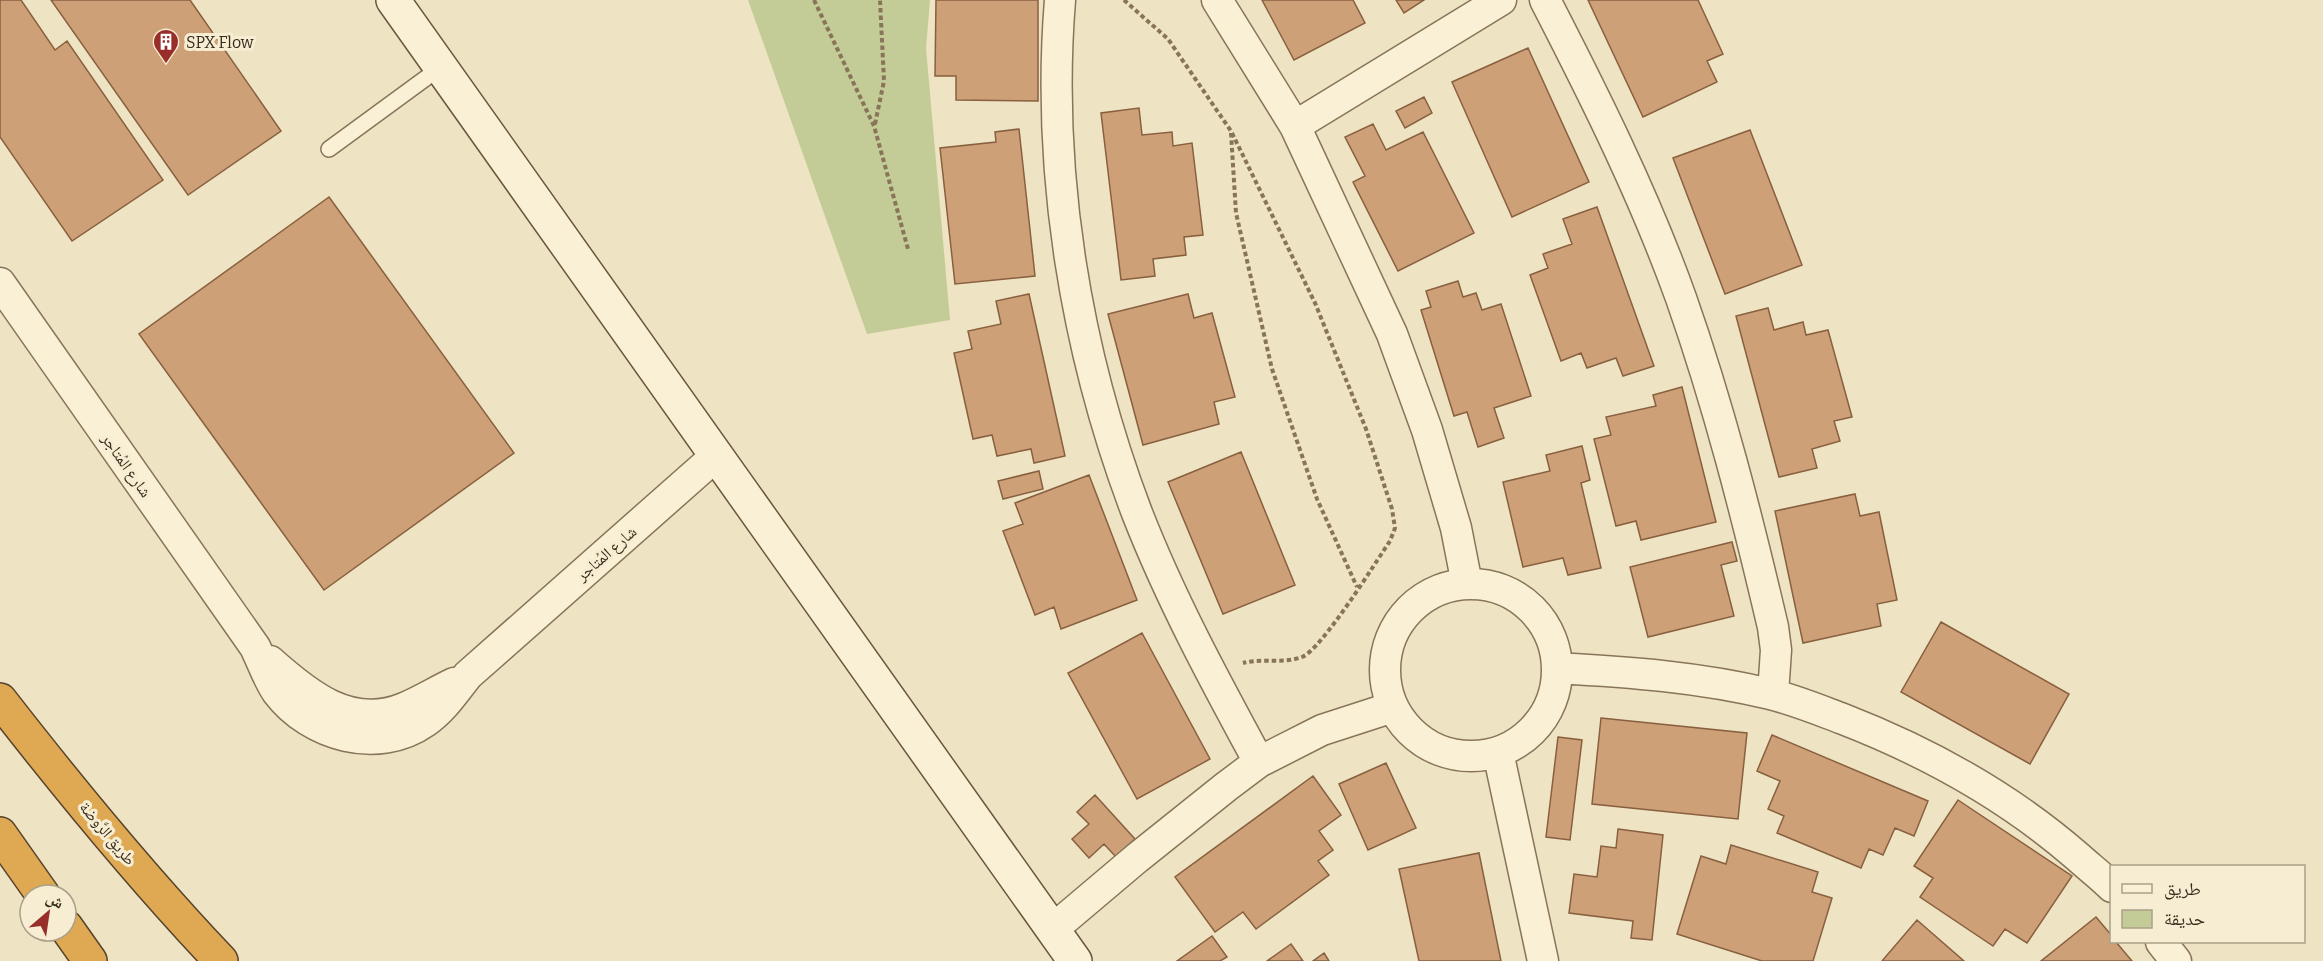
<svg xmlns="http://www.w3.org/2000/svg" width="2323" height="961" font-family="Bitter,'Noto Naskh Arabic',serif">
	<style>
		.green { fill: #c3cc96 }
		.building { fill: #cda078; stroke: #88603f; stroke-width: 1.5 }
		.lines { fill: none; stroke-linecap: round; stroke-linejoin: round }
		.lane-casing { stroke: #887559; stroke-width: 18 }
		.street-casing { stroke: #887559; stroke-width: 33 }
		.secondary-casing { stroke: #6a563c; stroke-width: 36 }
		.highway-casing { stroke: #56432d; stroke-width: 36 }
		.path { stroke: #887559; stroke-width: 4; stroke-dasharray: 4.5 3; stroke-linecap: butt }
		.lane { stroke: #f9f0d5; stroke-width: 15 }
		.street { stroke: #f9f0d5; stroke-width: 30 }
		.secondary { stroke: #f9f0d5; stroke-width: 33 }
		.highway { stroke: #dfa852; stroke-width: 33 }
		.labels { text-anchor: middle; stroke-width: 6; stroke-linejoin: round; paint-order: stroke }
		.poi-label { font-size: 16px; fill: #382c1d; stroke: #f6edd2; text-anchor: start }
		.street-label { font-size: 16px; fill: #382c1d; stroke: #f6edd2 }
	</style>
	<rect width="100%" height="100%" fill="#eee3c2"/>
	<path class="green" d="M748,0h182l-4,48 24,272 -83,14z"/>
	<path class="building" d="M0,0h21l34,50 12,-9 96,139 -91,61 -72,-104z
		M51,0h139l91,131 -93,64z
		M936,0h102v101l-82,-1v-24h-21z
		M1262,0h91l12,23 -71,37z
		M1396,0h28l-20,13z
		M1588,0h110l25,54 -16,7 10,21 -74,35z
		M1528,48l61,134 -77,35 -60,-135z
		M1424,97l8,16 -27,15 -9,-17z
		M1139,108l3,27 30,-3 1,14 19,-3 11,92 -19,2 2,18 -33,4 2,17 -34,4 -20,-167z
		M1373,124l13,26 37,-18 51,101 -76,38 -45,-89 12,-6 -20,-39z
		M1019,129l16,147 -80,8 -15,-136 56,-6 -1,-10z
		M1750,130l52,135 -77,29 -52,-136z
		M329,197l185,256 -190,137 -185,-256z
		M1597,207l57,159 -31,10 -7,-18 -29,10 -6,-15 -20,8 -31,-86 18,-7 -5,-14 29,-10 -9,-25z
		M1458,281l5,16 13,-4 6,17 19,-6 30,92 -37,12 10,30 -26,9 -11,-35 -13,4 -33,-106 10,-3 -5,-16z
		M1029,294l36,162 -31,7 -3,-14 -34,7 -5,-21 -19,4 -19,-86 18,-4 -4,-18 33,-7 -5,-23z
		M1188,294l6,24 18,-5 23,84 -21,5 5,22 -76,21 -35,-131z
		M1768,308l6,22 29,-8 3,13 22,-5 24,87 -18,4 6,20 -28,8 5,19 -38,9 -43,-161z
		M1682,387l34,135 -75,18 -5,-19 -20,5 -22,-87 17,-4 -5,-18 50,-11 -3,-11z
		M1582,446l8,34 -9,3 20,85 -33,7 -5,-17 -40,9 -20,-85 47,-11 -4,-16z
		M1241,452l54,133 -72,29 -55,-132z
		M1039,471l4,18 -40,10 -5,-18z
		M1089,475l48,125 -76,29 -7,-22 -19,8 -32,-84 20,-7 -8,-21z
		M1855,494l5,22 19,-4 18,88 -20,4 4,22 -78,17 -28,-132z
		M1732,542l5,19 -16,4 13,51 -86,21 -18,-70z
		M1941,622l128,72 -39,70 -129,-72z
		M1142,633l68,126 -73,40 -69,-126z
		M1601,718l146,15 -9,86 -146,-15z
		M1772,735l156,66 -14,35 -19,-8 -12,27 -14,-6 -8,19 -84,-35 7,-17 -16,-7 12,-28 -23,-10z
		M1558,737l24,3 -12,100 -24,-3z
		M1386,763l30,65 -48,22 -29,-66z
		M1313,776l28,39 -22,16 14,19 -15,11 11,14 -73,54 -13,-17 -28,20 -40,-55z
		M1095,795l40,44 -19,18 -12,-13 -15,14 -17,-19 17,-15 -12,-12z
		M1958,800l114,76 -45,67 -22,-14 -12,17 -73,-49 13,-19 -19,-12z
		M1618,829l45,6 -11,105 -21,-2 2,-17 -64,-8 5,-39 23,3 4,-31 15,2z
		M1731,845l87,27 -6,20 20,6 -19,63h-51l-85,-27 24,-78 25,8z
		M1479,853l22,108h-82l-20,-92z
		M2096,917l16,19v6h4l16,19h-91z
		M1917,920l47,41h-82z
		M1212,936l15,21 -7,4h-43z
		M1291,944l12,17h-36z
		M1324,953l5,8h-16z"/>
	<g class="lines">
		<defs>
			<path id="lane" d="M329,149l112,-82"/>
			<path id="street" d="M1060,0c-14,172 16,353 77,513 34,87 78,168 122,249
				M1217,0l78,126 97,208 35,96 29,98 11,56
				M1545,0c50,97 99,195 136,298 38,108 66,218 92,329l3,23 -3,44
				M1295,126l206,-126
				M0,283l255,364c7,14 13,32 22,45 33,44 101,63 148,30 18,-12 30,-31 43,-47l249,-220
				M1385 670a86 86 0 1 1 172 0a86 86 0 1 1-172 0Z
				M270,661c38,34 81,69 134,47 17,-7 33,-17 50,-25
				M1557,668c72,4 142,9 213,26 25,6 49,16 73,25 85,33 165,77 235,138 11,10 23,19 34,30
				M1498,752l45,209
				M1053,929l84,-71 90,-72 32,-24 63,-32 71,-23
				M2161,942l15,19"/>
			<path id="secondary" d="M393,0l682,961"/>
			<path id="highway" d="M0,700c70,90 142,178 221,261
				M0,834l43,61
				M66,927l24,34"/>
		</defs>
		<use href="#lane" class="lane-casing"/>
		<use href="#street" class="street-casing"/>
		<use href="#secondary" class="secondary-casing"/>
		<use href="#highway" class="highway-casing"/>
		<path class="path" d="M814,0l60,126 34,123
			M1124,0l44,39 63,92 84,172 51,126 26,80 3,19 -5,13c-15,22 -68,108 -88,116 -18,7 -40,1 -59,6
			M875,124l9,-43 -4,-81
			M1231,133l5,80 36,156 45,130 40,88"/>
		<use href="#lane" class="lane"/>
		<use href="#street" class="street"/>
		<use href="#secondary" class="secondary"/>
		<use href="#highway" class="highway"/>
	</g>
	<defs>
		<symbol id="building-pin" viewBox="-11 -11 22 30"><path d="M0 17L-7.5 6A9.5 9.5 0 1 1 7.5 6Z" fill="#982e29" stroke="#f6edd2"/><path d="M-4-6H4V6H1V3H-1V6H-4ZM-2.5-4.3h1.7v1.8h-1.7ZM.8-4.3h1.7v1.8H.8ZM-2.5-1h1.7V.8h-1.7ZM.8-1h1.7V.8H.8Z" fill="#fff"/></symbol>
	</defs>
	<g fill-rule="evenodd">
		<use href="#building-pin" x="151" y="27" width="30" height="40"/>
	</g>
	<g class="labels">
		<g class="poi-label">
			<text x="186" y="48">SPX Flow</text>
		</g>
		<g class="street-label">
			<text transform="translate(127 465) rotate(55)" y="6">شارع المُتاجر</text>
			<text transform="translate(606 553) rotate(-41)" y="6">شارع المُتاجر</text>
			<text transform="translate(108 833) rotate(50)" y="6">طريق الرَّوضة</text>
		</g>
	</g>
	<rect x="2110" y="865" width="195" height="78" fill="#f6edd2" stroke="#aaa08a" stroke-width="1.5"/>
	<rect x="2122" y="884" width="30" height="9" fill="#f9f0d5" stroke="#aaa08a" stroke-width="1.5"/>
	<text x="2164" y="895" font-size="18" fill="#382c1d">طريق</text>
	<rect x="2122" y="910" width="30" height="18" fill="#c3cc96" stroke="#aaa08a" stroke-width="1.5"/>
	<text x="2164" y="925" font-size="18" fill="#382c1d">حديقة</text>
	<g transform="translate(48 913) rotate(29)"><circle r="28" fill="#f6edd2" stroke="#aaa08a" stroke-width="1.5"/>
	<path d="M0-4.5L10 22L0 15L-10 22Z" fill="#982e29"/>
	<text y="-9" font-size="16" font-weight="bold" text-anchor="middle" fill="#382c1d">ش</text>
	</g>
</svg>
